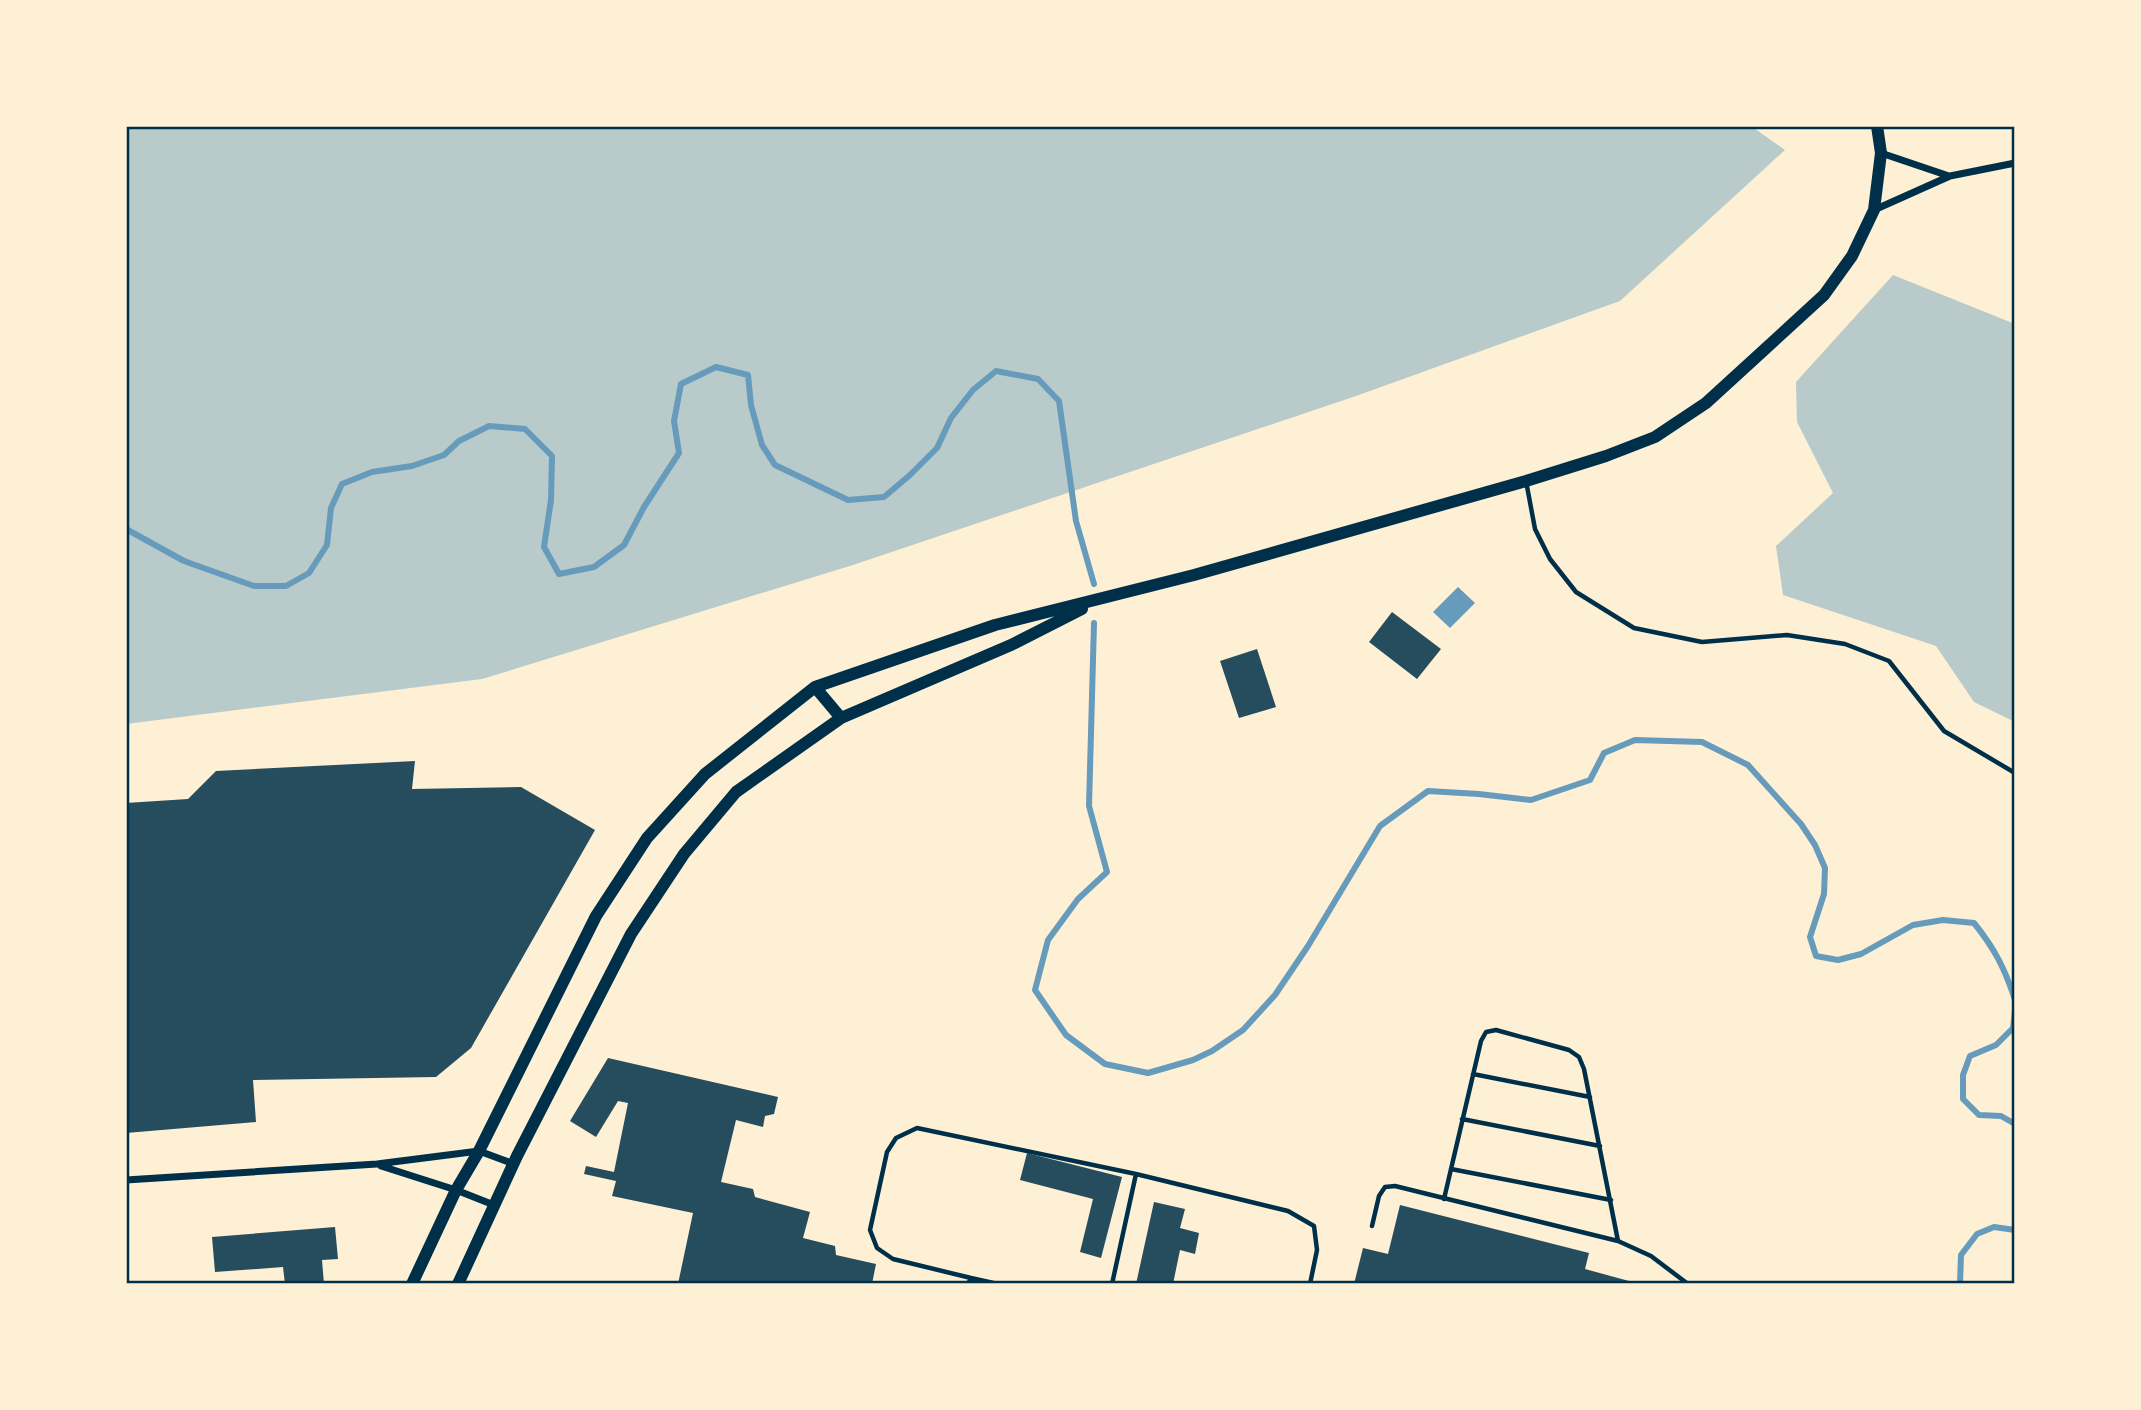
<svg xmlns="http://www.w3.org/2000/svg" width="2141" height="1410" font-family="'DejaVu Sans',sans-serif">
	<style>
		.green { fill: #b9caca }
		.water { fill: #669bbc }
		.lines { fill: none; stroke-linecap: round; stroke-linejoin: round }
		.stream { stroke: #669bbc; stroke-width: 6 }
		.building { fill: #264d5e }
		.service { stroke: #003049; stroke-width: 4.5 }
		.minor { stroke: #003049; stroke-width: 7 }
		.primary { stroke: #003049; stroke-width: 12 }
		.neatline { fill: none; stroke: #003049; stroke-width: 2.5 }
	</style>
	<rect width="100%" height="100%" fill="#fdf0d5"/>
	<path class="green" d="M126,126h1625l34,24 -165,151 -264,95 -503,169 -371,114 -356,45z
		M1893,275l122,49v398l-41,-20 -38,-56 -153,-51 -7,-49 57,-53 -36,-71 -1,-40z"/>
	<path class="water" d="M1458,587l17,16 -25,25 -17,-16z"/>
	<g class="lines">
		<path class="stream" d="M126,529l58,32 70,25h32l23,-13 18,-28 4,-37 11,-24 30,-12 40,-6 32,-11 15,-14 30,-15 36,3 27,27 -1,44 -7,47 15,27 35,-7 30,-22 20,-38 35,-54 -5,-32 7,-37 35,-17 32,8 3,30 11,40 13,20 73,35 36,-3 26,-22 27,-27 14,-30 22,-28 23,-19 42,8 21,22 17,120 18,63
			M1094,623l-5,183 18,66 -29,27 -30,41 -13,50 31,45 39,29 43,9 45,-13 19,-9 31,-21 32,-35 33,-49 72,-120 48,-35 51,3 52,6 59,-20 14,-27 31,-13 67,2 46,23 53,59 14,21 10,23 -1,26 -14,43 6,19 22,4 23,-6 52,-29 30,-5 31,3c21,26 31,46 41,77
			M2015,1011l-2,17 -17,17 -26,11 -7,19v24l16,16 22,1 14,8
			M1960,1284l1,-29 16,-21 17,-7 21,3"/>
	</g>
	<path class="building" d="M1392,612l49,37 -24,30 -48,-37z
		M1257,649l19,58 -37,11 -19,-57z
		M415,761l-3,28 109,-2 74,43 -124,218 -35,29 -183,3 3,42 -130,11v-330l62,-4 28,-28z
		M608,1058l170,39 -4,17 -9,2 -2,11 -27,-7 -15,62 32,7 2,8 55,15 -7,26 32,8 1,9 40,9 -4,20h-194l15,-71 -81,-17 4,-15 -32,-7 2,-8 28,6 14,-69 -10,-2 -22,36 -26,-16z
		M1027,1153l95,24 -21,81 -21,-6 13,-53 -73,-19z
		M1154,1202l31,7 -5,19 19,5 -4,21 -15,-4 -7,34h-37z
		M1400,1205l189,48 -4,16 55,15h-286l9,-36 25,6z
		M335,1227l3,32 -16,1 2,24h-39l-2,-17 -68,5 -3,-35z"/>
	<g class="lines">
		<path class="service" d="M1526,481l9,48 15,30 26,33 58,36 68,14 85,-7 58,9 44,17 55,70 71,42
			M1473,1074l117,23
			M1462,1119l138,27
			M1451,1169l160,31
			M1444,1199l37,-158 5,-9 10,-2 73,20 10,7 5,12 34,172
			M1372,1226l7,-30 6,-9 10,-1 223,55 33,15 37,28
			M971,1278l-78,-19 -16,-11 -7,-18 17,-78 9,-14 21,-10 219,46 152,37 26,15 3,24 -7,34
			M968,1284l3,-6 27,6
			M1112,1284l24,-110"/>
		<path class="minor" d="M1881,153l68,23
			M1874,210l76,-34 65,-13
			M381,1166l75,24 38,15
			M126,1180l251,-16 102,-13 35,13"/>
		<path class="primary" d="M815,687l26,31
			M412,1284l44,-94 23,-39 117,-235 51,-78 58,-64 110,-87 180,-62 199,-50 332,-94 80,-25 49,-19 51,-34 118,-108 28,-39 22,-46 7,-57 -4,-27
			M458,1284l59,-128 114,-222 53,-80 52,-62 105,-74 170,-73 71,-36"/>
	</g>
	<rect width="2141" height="1410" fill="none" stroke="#fdf0d5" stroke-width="256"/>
	<rect x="128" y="128" width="1885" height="1154" class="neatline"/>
</svg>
